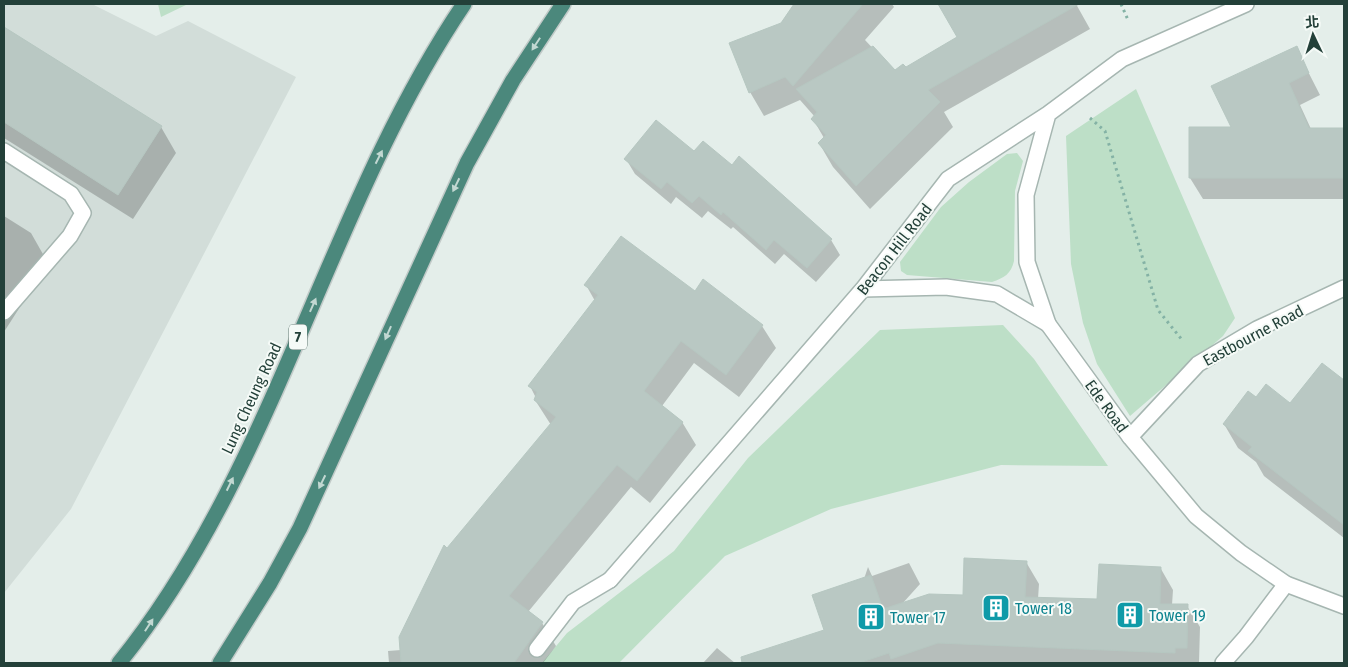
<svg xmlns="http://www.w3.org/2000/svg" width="1348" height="667" font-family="'Fira Sans Condensed','Noto Sans TC',sans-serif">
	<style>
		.built { fill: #d2ddd9 }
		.green { fill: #bddfc7 }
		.shadow { fill: #0003 }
		.building { fill: #b9c8c3; stroke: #b6c7c1 }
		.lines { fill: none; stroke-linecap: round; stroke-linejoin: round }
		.service-casing { stroke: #a6b6b1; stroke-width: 18 }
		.minor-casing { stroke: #a6b6b1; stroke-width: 18 }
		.tertiary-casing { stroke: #a6b6b1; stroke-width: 18 }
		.trunk-casing { stroke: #c1cac8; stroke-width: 18 }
		.path { stroke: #84b2a5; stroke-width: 3; stroke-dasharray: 2.5 4; stroke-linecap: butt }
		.service { stroke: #fff; stroke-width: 15 }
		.minor { stroke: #fff; stroke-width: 15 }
		.tertiary { stroke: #fff; stroke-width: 15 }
		.trunk { stroke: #4b887c; stroke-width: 15 }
		.oneway { fill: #c2d8d2 }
		.labels { text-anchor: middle; stroke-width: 4; stroke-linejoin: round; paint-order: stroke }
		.shield { fill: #f5faf7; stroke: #627872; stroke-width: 1 }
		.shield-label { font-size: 15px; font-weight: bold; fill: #234039 }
		.street-label { font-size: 16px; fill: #234039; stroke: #f5faf7 }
		.culture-label { font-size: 16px; fill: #0d838f; stroke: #f5faf7; text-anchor: start }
	</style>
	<rect width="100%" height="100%" fill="#e4eeea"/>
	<path class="built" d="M4,4h88l64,32 32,-15 108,56 -225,432 -67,84z"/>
	<path class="green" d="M158,4h30l-27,13z
		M1136,89l99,229 -12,18 -93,80 -33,-52 -14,-41 -12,-59 -5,-128z
		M1017,153l6,8 -8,30 -1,70c-3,13 -10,17 -22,21l-85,-7 -6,-4 -1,-9 41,-55 28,-25 38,-28z
		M1003,325l31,34 74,107 -107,-1 -170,44 -106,47 -106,107h-77l25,-30 107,-82 74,-93 132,-128z"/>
	<path class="shadow" d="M796,4h96l2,3 -29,33 30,32 10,-3 53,-32 -18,-33h-27h163l14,25 -146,83 9,15 -83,82 -37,-42 -14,-24 5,-5 -11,-19 2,-2 -15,-17 -36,16 -14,-24 32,-68z
		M4,28l157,99 15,26 -43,66 -129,-81z
		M1296,48l24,47 -20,10 11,24h33v70h-141l-13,-21 43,-50z
		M695,152l37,14 99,74 9,15 -24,27 -32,-28 -9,10 -42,-37 -2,2 -23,-18 -6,7 -26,-21 -5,7 -36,-30 -9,-15z
		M4,216l27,17 17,30 -44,69z
		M586,285l109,8 67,33 14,22 -37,49 -45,-34 -32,43 20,16 14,23 -46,58 -19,-16 -103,125 14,11 14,23 -13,17h-154l-1,-12 13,-1 47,-100 103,-125 -16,-25 1,-2 -6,-12 65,-85z
		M1322,365l22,17v156l-80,-62 -8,-14 -18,-14 -14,-24 32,-26 35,6z
		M1026,562l13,22 -1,15 60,1 63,-31 12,21 -1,15 15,1 13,21 -1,36h-445l11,-12 61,-20 38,-52 4,-12 4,9 37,-13 11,21 -18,20 62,-8z
		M717,648l18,15h-32z"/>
	<path class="building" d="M794,4h69l-70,82 -8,-9 -36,16 -20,-50 52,-20z
		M938,4h141l-151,86 12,12 -84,84 -38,-43 8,-8 -15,-16 6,-7 -21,-23 77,-43 22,24 8,-6 3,3 51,-30z
		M4,27l158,99 -44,69 -114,-73z
		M1297,46l12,27 -20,10 20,45h35v50h-155v-51h42l-20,-41z
		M656,120l38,31 9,-10 29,24 7,-9 93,83 -25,29 -33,-28 -8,10 -43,-38 -2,3 -22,-19 -7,7 -25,-21 -6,7 -37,-30z
		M621,236l74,55 8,-12 60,46 -37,50 -45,-34 -37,50 39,31 -46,59 -20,-16 -108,131 34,26 -29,41h-113l-2,-26 45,-92 3,3 109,-131 -22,-17 3,-8 -9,-6 70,-91 -14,-10z
		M1322,363l22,17v145l-96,-74 4,-4 -29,-23 25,-33 8,6 10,-13 24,19z
		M964,558l63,3 -2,36 72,2 2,-35 62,3 -1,37h28l-1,44h-12v5l-237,-10 -47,16 -2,-6 -30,10h-117l-1,-6 83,-27 -12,-35 59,-20 12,34 46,-15 34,1z"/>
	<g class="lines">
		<defs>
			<path id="service" d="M4,151l67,43 12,19 -13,23 -66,76
				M537,649l36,-47 37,-22
				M1223,663l23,-26 40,-53"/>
			<path id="minor" d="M863,289l83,-2 51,7 51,30
				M1048,324l-21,-62 -1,-67 22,-81
				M1130,437l68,-73 59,-35 87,-41
				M610,580l253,-291 85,-110 100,-65 74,-55 124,-55"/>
			<path id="tertiary" d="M1048,324l82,113 66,79 45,37 45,31 58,22"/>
			<path id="trunk" d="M119,663c157,-194 207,-455 345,-659
				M220,663l50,-80 30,-55 167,-365 46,-83 50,-76"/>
		</defs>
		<use href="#service" class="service-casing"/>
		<use href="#minor" class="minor-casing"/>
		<use href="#tertiary" class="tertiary-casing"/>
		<use href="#trunk" class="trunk-casing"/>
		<path class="path" d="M1121,4l7,16
			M1090,118l15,13 53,179 25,31"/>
		<use href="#service" class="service"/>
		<use href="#minor" class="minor"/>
		<use href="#tertiary" class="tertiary"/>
		<use href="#trunk" class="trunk"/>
	</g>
	<defs><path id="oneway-solid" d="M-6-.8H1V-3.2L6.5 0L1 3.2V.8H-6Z" transform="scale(1.25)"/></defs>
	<g class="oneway">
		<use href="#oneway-solid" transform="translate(536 44) rotate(123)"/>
		<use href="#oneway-solid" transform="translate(379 157) rotate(-63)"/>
		<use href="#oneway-solid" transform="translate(456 185) rotate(116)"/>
		<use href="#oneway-solid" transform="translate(313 305) rotate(-66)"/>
		<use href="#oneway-solid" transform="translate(388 333) rotate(114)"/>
		<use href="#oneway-solid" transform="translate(322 482) rotate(116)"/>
		<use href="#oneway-solid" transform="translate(230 484) rotate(-64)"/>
		<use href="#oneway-solid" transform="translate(149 625) rotate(-57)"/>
	</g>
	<defs>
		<symbol id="building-square" viewBox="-11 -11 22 22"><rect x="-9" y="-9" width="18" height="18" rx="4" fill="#0f9aa8" stroke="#f5faf7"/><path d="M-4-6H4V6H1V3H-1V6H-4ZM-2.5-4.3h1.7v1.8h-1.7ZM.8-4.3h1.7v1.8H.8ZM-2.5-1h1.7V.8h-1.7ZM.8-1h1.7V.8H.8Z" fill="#fff"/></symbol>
	</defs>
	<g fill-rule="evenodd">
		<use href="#building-square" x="980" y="592" width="32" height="32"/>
		<use href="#building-square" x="1114" y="599" width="32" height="32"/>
		<use href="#building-square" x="855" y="601" width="32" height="32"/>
	</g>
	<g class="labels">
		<rect class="shield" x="289" y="324.5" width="18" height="25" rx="4"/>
		<g class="shield-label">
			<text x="298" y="342">7</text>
		</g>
		<g class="street-label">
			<text transform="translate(894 249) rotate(-52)" y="6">Beacon Hill Road</text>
			<text transform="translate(1253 335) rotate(-28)" y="6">Eastbourne Road</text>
			<text transform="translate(251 398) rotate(-65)" y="6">Lung Cheung Road</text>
			<text transform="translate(1107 406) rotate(54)" y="6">Ede Road</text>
		</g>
		<g class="culture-label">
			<text x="1015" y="614">Tower 18</text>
			<text x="1149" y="621">Tower 19</text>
			<text x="890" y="623">Tower 17</text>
		</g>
	</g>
	<rect width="1348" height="667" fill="none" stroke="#234039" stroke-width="10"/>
	<g transform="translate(1313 35) rotate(356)" stroke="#f5faf7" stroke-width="4" paint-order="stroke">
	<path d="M0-4L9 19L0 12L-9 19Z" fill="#234039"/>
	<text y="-8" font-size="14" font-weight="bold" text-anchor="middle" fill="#234039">北</text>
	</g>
</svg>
